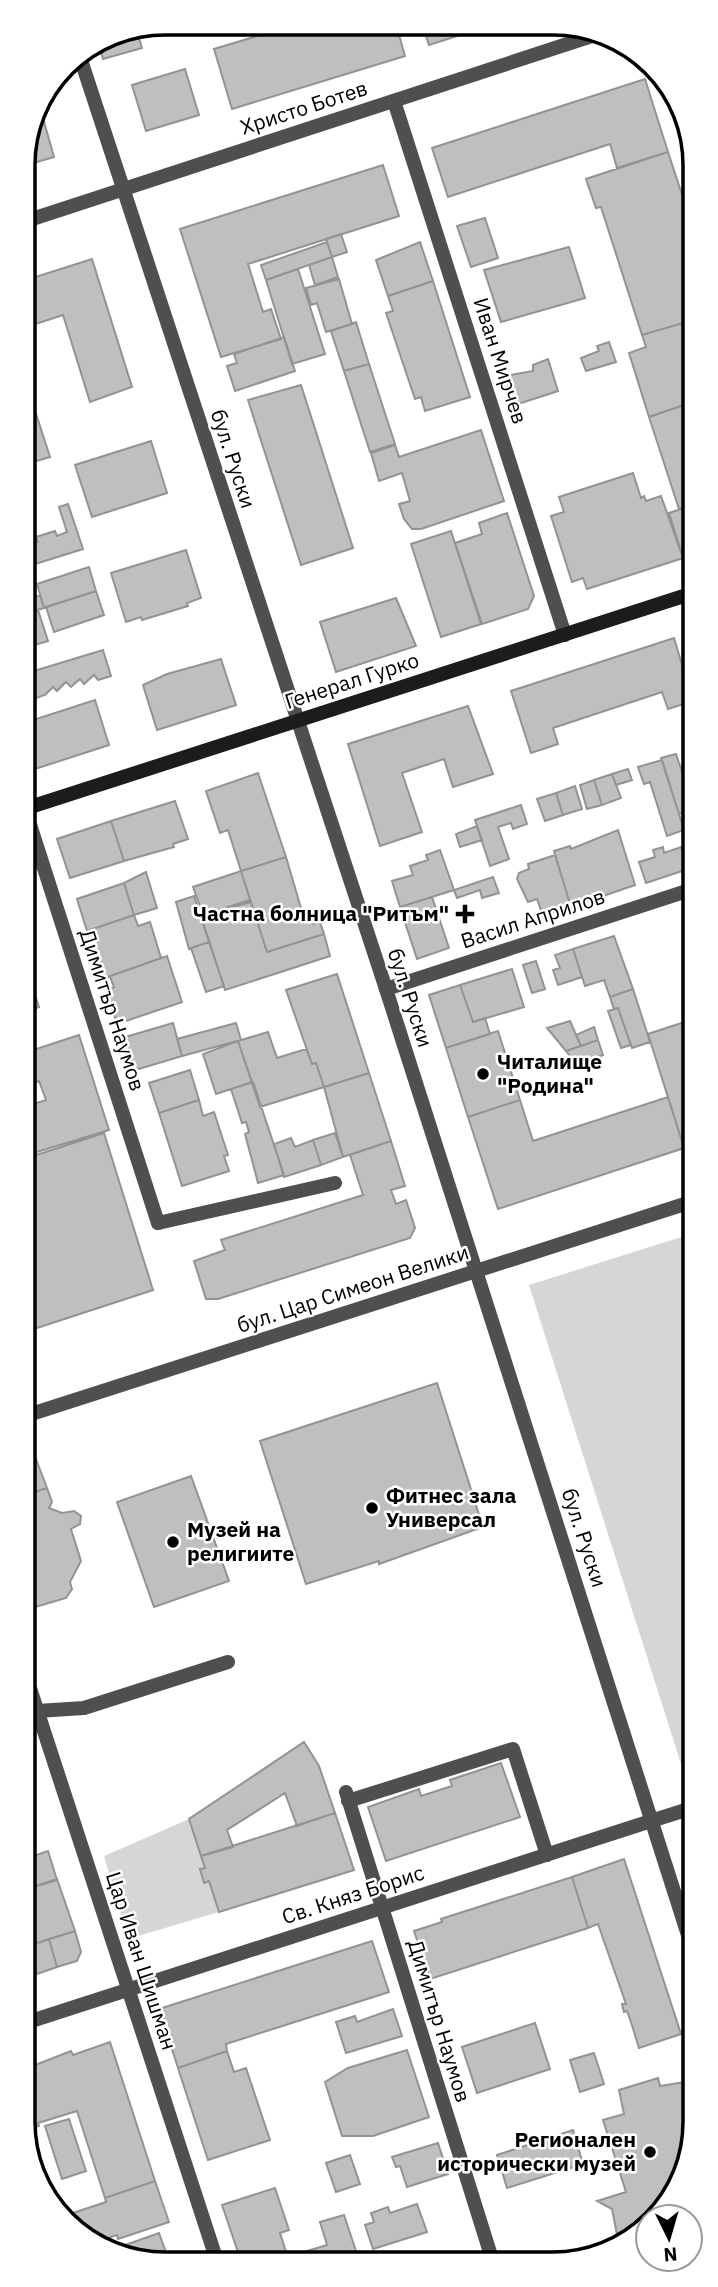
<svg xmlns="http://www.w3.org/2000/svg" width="718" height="2287" font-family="'IBM Plex Sans',sans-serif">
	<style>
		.green { fill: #d6d6d6 }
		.building { fill: #bfbfbf; stroke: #939393; stroke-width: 2 }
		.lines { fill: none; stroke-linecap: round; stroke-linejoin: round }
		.service { stroke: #4f4f4f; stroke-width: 14 }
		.pedestrian { stroke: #4f4f4f; stroke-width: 14 }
		.minor { stroke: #4f4f4f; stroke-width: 14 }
		.tertiary { stroke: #4f4f4f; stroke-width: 14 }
		.secondary { stroke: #1c1c1c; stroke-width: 14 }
		.poi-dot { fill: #000; stroke: #fff; stroke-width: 2.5 }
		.labels { text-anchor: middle; stroke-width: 5; stroke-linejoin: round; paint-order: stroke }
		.street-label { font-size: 21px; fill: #000; stroke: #fff }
		.poi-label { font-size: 21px; font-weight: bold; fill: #000; stroke: #fff; text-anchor: start }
		.rim { fill: none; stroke: #000; stroke-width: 3.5 }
	</style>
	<rect width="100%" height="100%" fill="#fff"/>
	<path class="green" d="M694,1233l1,575 -166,-523z
		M189,1819l16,49v15l4,-2 10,31 -91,27 -24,-83z"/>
	<path class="building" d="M297,24h99l9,32 -173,53 -18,-60z
		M422,24l56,1 1,4 -50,16z
		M136,28l6,20 -39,11 -5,-17 13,-9z
		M185,69l14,46 -53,16 -14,-46z
		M645,79l23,73 -51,16 -7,-24 -162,53 -16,-49z
		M41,111l13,46 -31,9 10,-53z
		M668,152l25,76v92l-51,15 -41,-128 -5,1 -10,-29z
		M383,165l16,51 -151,48 15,48 8,-3 10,30 -60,18 -41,-128z
		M485,218l13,40 -27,9 -14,-41z
		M341,234l6,18 -15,5 -6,-18z
		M327,242l5,15 -66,23 -5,-15z
		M420,242l13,39 -45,15 -12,-36z
		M569,247l16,51 -84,24 -17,-52z
		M332,257l6,20 -23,8 -6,-20z
		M92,259l40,128 -42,15 -27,-87 -40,13v-47z
		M298,269l27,85 -33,10 -26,-84z
		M339,279l13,45 -26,8 -9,-29 -6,2 -5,-17z
		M433,281l37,116 -45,14 -4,-14 -6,2 -29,-86 7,-2 -5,-15z
		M693,320v82l-44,15 -20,-64 17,-6 -4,-12z
		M356,322l13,42 -25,7 -13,-40z
		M284,337l11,34 -60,20 -8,-25 10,-3 -3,-9z
		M609,342l7,20 -30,9 -5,-13 18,-7 -2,-5z
		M548,359l10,32 -43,14 -10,-29 28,-5v-6z
		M369,364l26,80 -25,8 -26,-81z
		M301,385l52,163 -52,17 -53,-165z
		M30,395l20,62 -27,8v-68z
		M693,402v103l-14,4 -30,-92z
		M481,430l23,71 -83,28h-9l-8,-10 -5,-15 11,-3 -8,-28 -23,8 -8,-28 24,-8 4,12z
		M151,441l16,52 -75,24 -17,-52z
		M633,473l8,25 3,-2 2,5 15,-5 22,62 -96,31 -4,-11 -11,4 -21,-66 13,-4 -5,-15z
		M68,504l15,45 -51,16 -7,-18 13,-5 -2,-5 19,-6 2,5 10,-4 -8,-25z
		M693,505v50l-10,3 -14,-45z
		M507,513l27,83 -6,13 -46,15 -27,-81 27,-9 -3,-11z
		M451,531l30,93 -40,13 -30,-93z
		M186,550l15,48 -14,5 1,3 -46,14 -1,-3 -15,5 -15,-49z
		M89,567l7,24 -52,17 -7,-24z
		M30,577l6,19 4,-1 4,13 -20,6v-35z
		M96,591l8,24 -50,17 -8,-25z
		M396,598l20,48 -80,26 -16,-50z
		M38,610l10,31 -24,7v-34z
		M674,638l19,63 -25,8 -6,-17 -109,36 5,16 -27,9 -20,-62z
		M103,650l8,26 -13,4 -4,-5 -10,9 -4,-5 -9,8 -5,-5 -9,9 -4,-4 -8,8 -21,7v-28z
		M221,659l15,46 -79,25 -14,-45 24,-11z
		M95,700l14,45 -74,24 -11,-33v-13z
		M468,706l25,68 -40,13 -9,-28 -42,14 20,59 -42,14 -32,-102z
		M676,754l17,51v4l-14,5 -18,-56z
		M662,760l22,70 -17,6 -17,-54 -6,2 -6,-17z
		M628,769l4,11 -16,5 -4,-11z
		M258,773l28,84 -45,14 -13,-41 -8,3 -14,-42z
		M612,774l9,24 -19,7 -8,-25z
		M594,780l8,25 -15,4 -7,-24z
		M575,786l7,23 -19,6 -7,-22z
		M556,793l7,22 -18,6 -8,-22z
		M175,801l13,38 -15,5 1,3 -50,14 -13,-40z
		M521,805l6,19 -14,5 -2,-6 -13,4 11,32 -19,7 -15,-46z
		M111,821l13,40 -54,17 -13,-39z
		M477,826l5,14 -22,7 -4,-13z
		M618,830l17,55 -64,22 -17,-56 16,-5 1,3z
		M663,847l1,6 17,-6 7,22 -42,14 -7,-21 16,-5 -2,-7z
		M440,850l14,40 -54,17 -8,-26 21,-6 -3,-9 18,-6 -2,-5z
		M555,855l16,52 -28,9 -6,-17 -9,3 -11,-23 2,-6 10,-4 -1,-5z
		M286,857l17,58 6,-2 4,11 7,-2 4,12 -57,18 -26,-81z
		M241,871l9,29 -47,15 -10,-28z
		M146,872l11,36 -23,7 -10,-32z
		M493,877l6,16 -17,5 -2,-8 -23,8 -3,-8z
		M124,883l10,32 -47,16 -10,-32z
		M194,896l15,46 -20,7 -13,-47z
		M432,897l17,51 -32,11 -17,-52z
		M251,902l16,50 57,-18 6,22 -105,34 -24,-74z
		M134,915l4,11 12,-4 11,36 -59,21 -15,-48z
		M614,936l19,53 -23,8 -6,-17 -19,6 -12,-37z
		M209,942l15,44 -18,6 -15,-44z
		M573,949l9,28 -24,8 -5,-15 7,-2 -5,-13z
		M167,956l15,46 -65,22 -11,-35 8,-2 -4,-10 -8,2z
		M24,960l15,47 -15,5z
		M536,961l9,28 -13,4 -9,-28z
		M512,969l12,38 -51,15 -13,-37z
		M337,974l32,99 -45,14 -8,-24 -4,1 -26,-74z
		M460,985l13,37 12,-4 5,16 -44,14 -17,-53z
		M633,989l17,53 -18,6 -14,-40 -4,1 -4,-12z
		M618,1008l13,37 -10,3 -13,-37z
		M694,1019v126l-10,3 -36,-114z
		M570,1021l11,25 -15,5 -19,-23z
		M173,1023l9,33 -50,15 -10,-33z
		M236,1023l5,17 -59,16 -5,-17z
		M594,1027l4,13 -17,6 -5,-11z
		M498,1031l22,69 -52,17 -22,-69z
		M268,1032l9,26 29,-9 6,15 4,-1 8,24 -64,20 -22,-66z
		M79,1035l30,95 -85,26v-49l22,-7 -7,-19 -15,5v-33z
		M598,1040l5,15 -27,9 -10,-13z
		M238,1041l14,41 -36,12 -13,-40z
		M190,1070l9,30 -40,13 -10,-30z
		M369,1073l22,68 -48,16 -19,-70z
		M253,1082l31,93 -26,8 -13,-49 4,-2 -3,-10 -4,1 -11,-34z
		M668,1097l16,51 -186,61 -30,-92 52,-17 13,41z
		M199,1100l4,16 11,-4 14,43 -4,1 5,15 -47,15 -23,-73z
		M104,1133l49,157 -122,40 -7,-20v-151z
		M335,1133l8,24 -22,8 -8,-25z
		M291,1138l4,9 18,-7 8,25 -37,12 -10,-33z
		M391,1141l14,45 -14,4 5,14 10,-4 9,28 -5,10 -192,61h-12l-12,-38 31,-11 -4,-10 142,-45 -13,-40z
		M437,1383l46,144 -104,37v-3l-73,23 -46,-143z
		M36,1459l11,29 -22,7v-30z
		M191,1476l38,105 -75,26 -37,-105z
		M47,1488l5,14 -3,6 13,5 12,-2 7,5 -1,8 -9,5 10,32 -11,21 2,7 -6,9 -34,10 -3,-12 -4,1v-102z
		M304,1742l15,24 16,47 -38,13 -12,-33 -58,37 6,17 -32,9 -12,-37z
		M501,1763l19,54 -134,44 -18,-54 51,-18 2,7 31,-10 -2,-6z
		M335,1813l19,57 -135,42 -10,-31 -5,2 -4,-14 5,-1 -4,-12z
		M48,1851l9,29 -27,8 -5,-29z
		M624,1859l57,175 -42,14 -8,-26 -4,-11 -3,1 -2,-8h4l-28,-80 -10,4 -16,-51z
		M25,1874l5,14 27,-9 18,52 -50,16z
		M572,1877l16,51 -158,51 -16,-48 28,-9 -1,-3z
		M75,1931l6,21 -4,9 -20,6 -8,-28z
		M49,1939l8,28 -26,9 -6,-16v-13z
		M372,1941l17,51 -163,52 1,7 -49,17 -19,-59z
		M393,2009l9,27 -56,17 -10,-31 19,-6 2,6z
		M535,2023l15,46 -73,24 -15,-46z
		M110,2042l45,139 -50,17 -28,-87 -39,12 1,3 -14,5v-62l46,-18 2,4z
		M407,2050l22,67 -56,19h-31l-17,-54 23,-14z
		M227,2051l7,21 12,-4 24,72 -62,20 -30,-92z
		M594,2053l10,31 -24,8 -10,-32z
		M658,2078l2,8 24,-4 11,24v25l-35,85 -12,1v6l-30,17 -6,-31 -15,-8 29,-9 -23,-72 21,-6 -5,-24z
		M69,2119l17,52 -24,8 -17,-53z
		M573,2130l10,34 -76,24 -10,-33z
		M438,2143l10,31 -41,13 -7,-21 -4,1 -4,-10z
		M350,2155l10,29 -24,8 -10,-29z
		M155,2181l14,41 -51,17 -1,-4 -18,6 -35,-19 -5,-10 9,-3 2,5 36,-12 -1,-4z
		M275,2188l14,42 -9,3 9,28h-48l-19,-56z
		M417,2204l10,28 -54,17 -8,-24 9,-3 -3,-9 17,-6 2,6z
		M344,2215l13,39 -23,8 -27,-1 -3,-9 23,-7 -7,-23z
		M159,2233l10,28h-32l-23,-12z"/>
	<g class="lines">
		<path class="service" d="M158,1223l177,-40
			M37,1711l47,-3 144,-46
			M348,1801l165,-52 34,106"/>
		<path class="pedestrian" d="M25,1416l669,-215
			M651,1821l44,-14"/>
		<path class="minor" d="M394,101l171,534
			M25,809l133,414
			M386,989l307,-100
			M25,1673l192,588
			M346,1792l147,470
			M25,2023l626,-202"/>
		<path class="tertiary" d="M79,54l307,935 309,968
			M23,222l575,-188"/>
		<path class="secondary" d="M24,809l669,-216"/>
	</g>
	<g class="poi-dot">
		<path d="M461.5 903.5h7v7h7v7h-7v7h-7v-7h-7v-7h7z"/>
		<circle cx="483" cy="1074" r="7"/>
		<circle cx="372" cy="1508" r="7"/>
		<circle cx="173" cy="1542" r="7"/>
		<circle cx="650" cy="2152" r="7"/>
	</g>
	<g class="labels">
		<g class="street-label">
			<text transform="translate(304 108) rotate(-18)" y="7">Христо Ботев</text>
			<text transform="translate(500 361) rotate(72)" y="7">Иван Мирчев</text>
			<text transform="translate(233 459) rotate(72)" y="7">бул. Руски</text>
			<text transform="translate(352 681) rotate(-18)" y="7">Генерал Гурко</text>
			<text transform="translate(533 919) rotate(-18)" y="7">Васил Априлов</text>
			<text transform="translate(410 998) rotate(72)" y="7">бул. Руски</text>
			<text transform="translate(112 1010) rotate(72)" y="7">Димитър Наумов</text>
			<text transform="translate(353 1289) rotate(-18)" y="7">бул. Цар Симеон Велики</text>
			<text transform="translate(584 1538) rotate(72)" y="7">бул. Руски</text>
			<text transform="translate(353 1895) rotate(-18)" y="7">Св. Княз Борис</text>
			<text transform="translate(141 1961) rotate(72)" y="7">Цар Иван Шишман</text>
			<text transform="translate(439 2021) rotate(73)" y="7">Димитър Наумов</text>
		</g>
		<g class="poi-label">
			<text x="449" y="921" text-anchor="end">Частна болница "Ритъм"</text>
			<text x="497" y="1069">Читалище<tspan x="497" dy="24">"Родина"</tspan></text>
			<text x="386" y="1503">Фитнес зала<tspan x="386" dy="24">Универсал</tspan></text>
			<text x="187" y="1537">Музей на<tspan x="187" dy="24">религиите</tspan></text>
			<text x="636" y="2147" text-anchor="end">Регионален<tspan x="636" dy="24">исторически музей</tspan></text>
		</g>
	</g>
	<path d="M0 0H718V2287H0ZM165 35H553A130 130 0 0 1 683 165V2122A130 130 0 0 1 553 2252H165A130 130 0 0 1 35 2122V165A130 130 0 0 1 165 35Z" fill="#fff" fill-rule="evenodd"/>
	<path class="rim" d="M165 35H553A130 130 0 0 1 683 165V2122A130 130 0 0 1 553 2252H165A130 130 0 0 1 35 2122V165A130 130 0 0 1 165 35Z"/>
	<g transform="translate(669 2238) rotate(175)"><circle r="33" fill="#ffffff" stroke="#999999" stroke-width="2"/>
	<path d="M0-5L12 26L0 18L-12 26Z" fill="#000000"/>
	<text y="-10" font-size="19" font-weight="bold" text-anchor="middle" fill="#000000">N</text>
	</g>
</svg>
